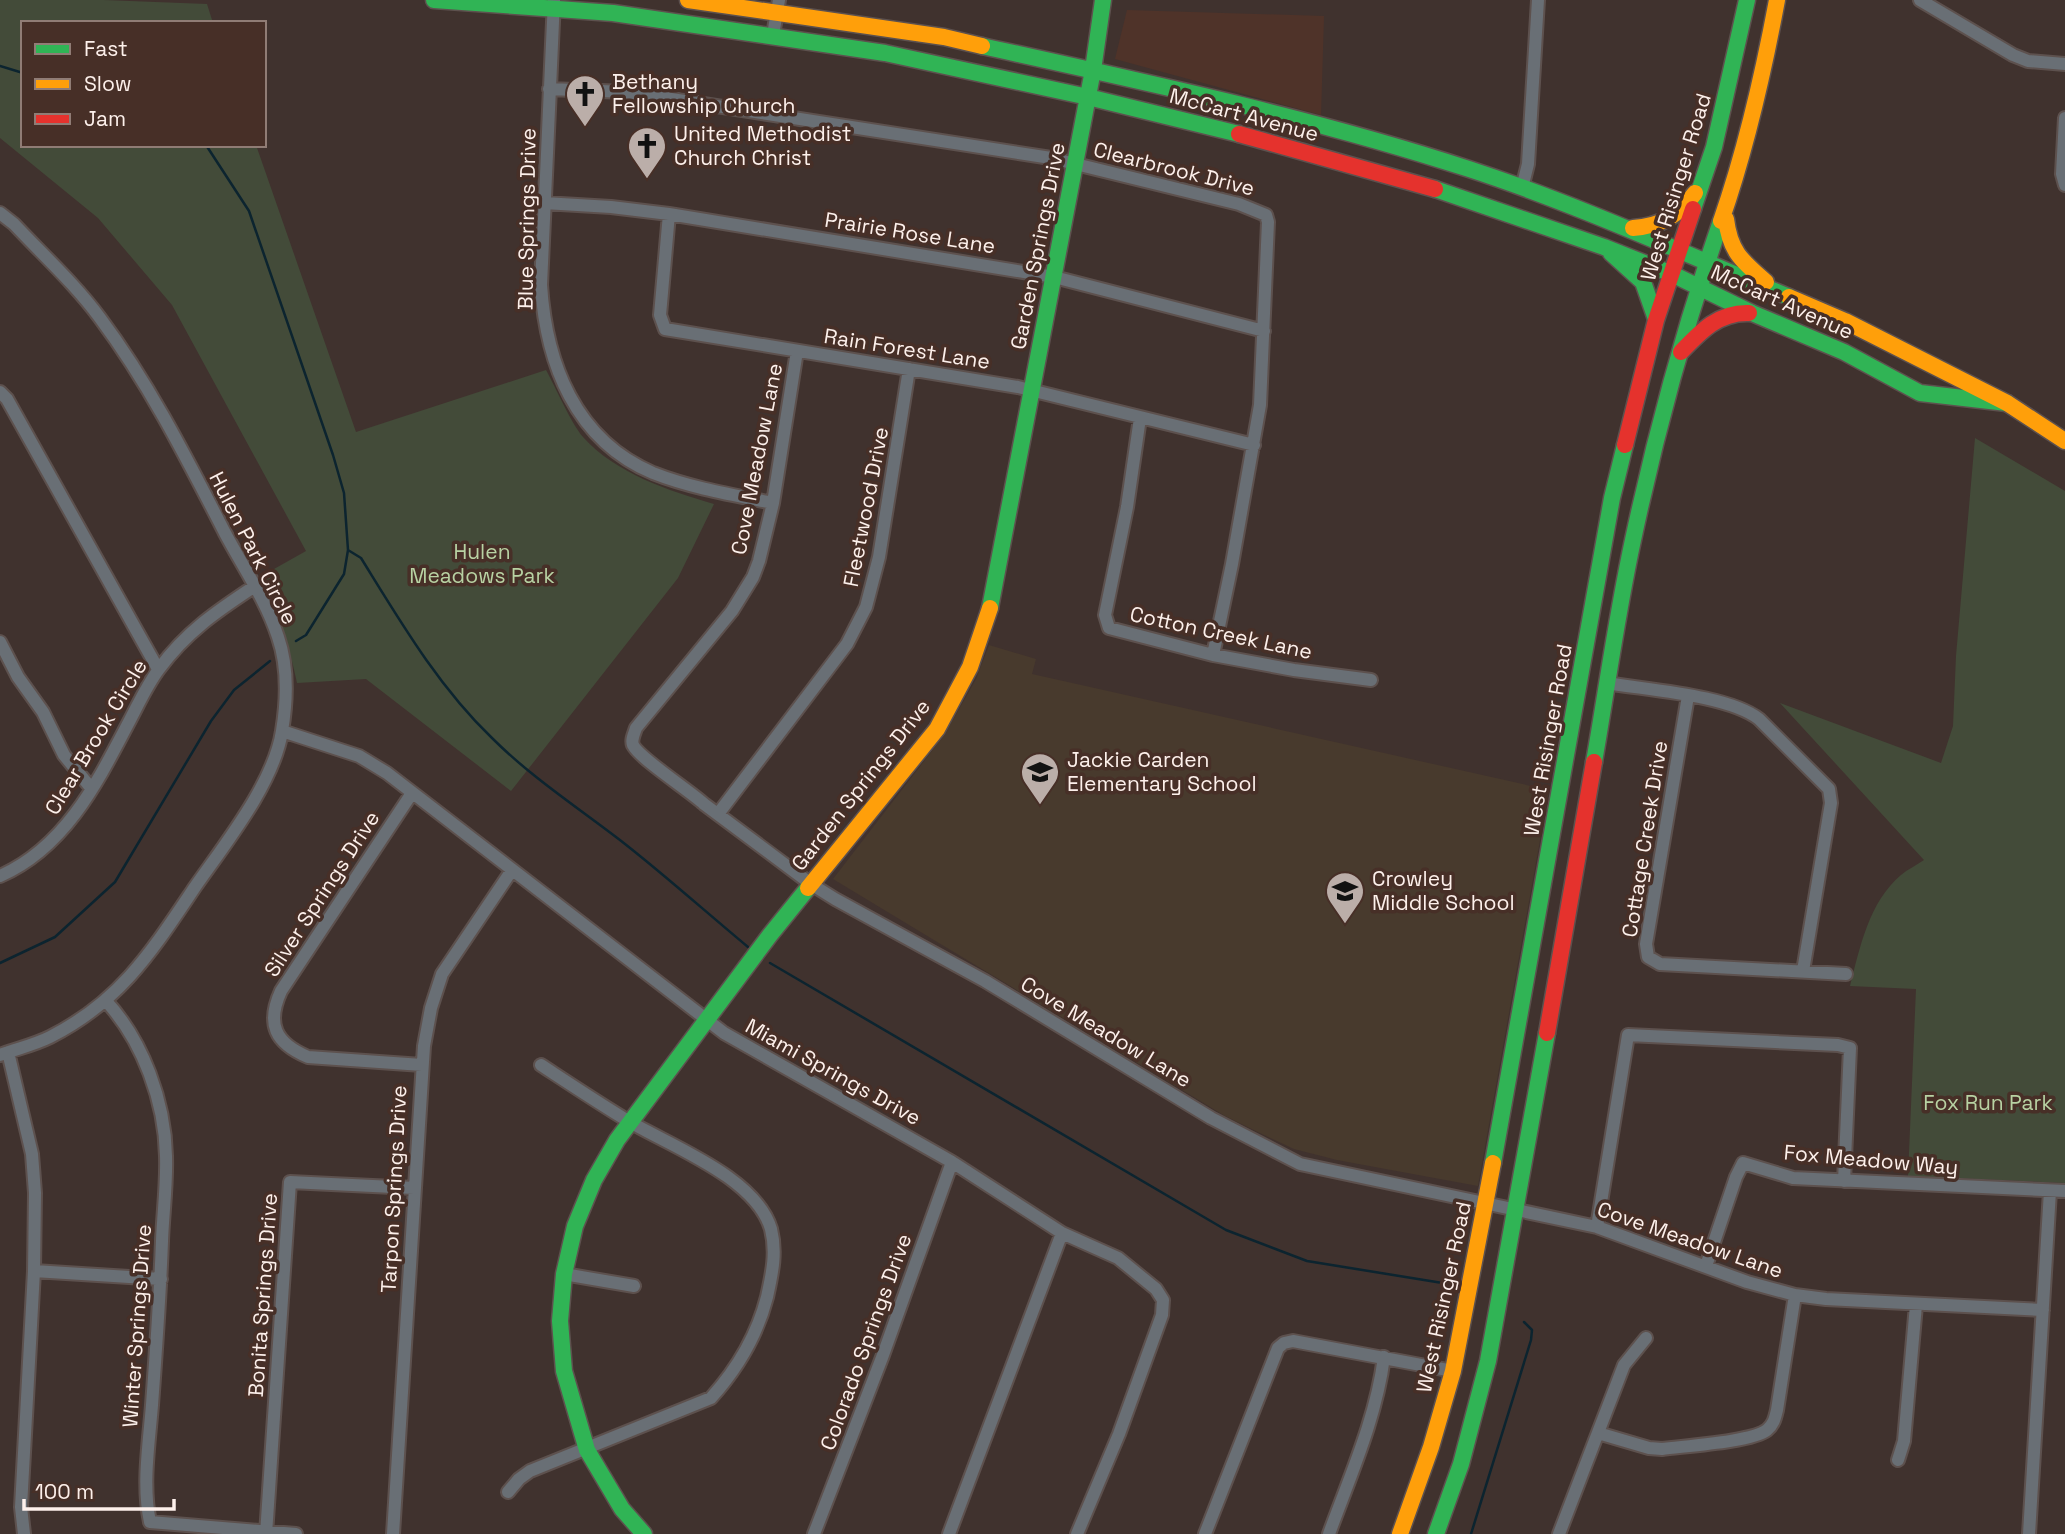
<svg xmlns="http://www.w3.org/2000/svg" width="2065" height="1534" font-family="'Space Grotesk',sans-serif">
	<style>
		.built { fill: #4f3329 }
		.education { fill: #483a2d }
		.green { fill: #434b39 }
		.lines { fill: none; stroke-linecap: round; stroke-linejoin: round }
		.stream { stroke: #0c242f; stroke-width: 2.5 }
		.street-casing { stroke: #5d514e; stroke-width: 16 }
		.fast-casing { stroke: #5d514e; stroke-width: 19 }
		.slow-casing { stroke: #5d514e; stroke-width: 19 }
		.jam-casing { stroke: #5d514e; stroke-width: 19 }
		.street { stroke: #696f75; stroke-width: 12 }
		.fast { stroke: #30b455; stroke-width: 16 }
		.slow { stroke: #ff9f0a; stroke-width: 16 }
		.jam { stroke: #e5322d; stroke-width: 16 }
		.labels { text-anchor: middle; stroke-width: 7; stroke-linejoin: round; paint-order: stroke }
		.poi-label { font-size: 21px; fill: #fdf0eb; stroke: #472f27; text-anchor: start }
		.street-label { font-size: 21px; fill: #fdf0eb; stroke: #472f27 }
		.park-label { font-size: 21px; fill: #b8d2a3; stroke: #472f27 }
	</style>
	<rect width="100%" height="100%" fill="#40322e"/>
	<path class="built" d="M1127,10l197,6 -3,99 -206,-56z"/>
	<path class="education" d="M989,645l47,14 -4,15 517,116 -71,396 -141,-26 -43,-11 -32,-15 -37,-18 -392,-237 112,-145 31,-55z"/>
	<path class="green" d="M0,0h104l103,4 6,19h-190v122h233l100,287 190,-62c10,18 25,53 37,67 32,36 86,54 131,67l-36,74 -167,213 -145,-112 -69,4c-8,-39 -19,-72 -39,-105l48,-27 -134,-246 -74,-87 -98,-80z
		M1975,438l90,53v692l-157,-7 8,-187 -66,-3c10,-39 19,-84 51,-111 7,-6 16,-10 23,-15l-144,-157 161,60 12,-37 3,-70z"/>
	<g class="lines">
		<path class="stream" d="M0,66l23,7
			M206,145l43,66 84,244 11,38 4,57 13,8c39,63 77,128 131,180 40,40 88,71 133,106 42,33 82,69 123,103
			M296,641l10,-6 38,-61 4,-24
			M0,963l55,-26 60,-55 96,-161 23,-31 36,-29
			M770,963l456,267 81,31 154,25
			M1471,1534l60,-194 1,-10 -8,-8"/>
		<defs>
			<path id="street" d="M554,0l-13,285c5,78 34,155 112,188 38,15 80,22 120,30
				M1920,0l93,55 15,6 37,3
				M773,35l6,-35
				M549,89l77,3 425,66 188,46 27,11 2,7 -8,183 -28,159 -19,91
				M2065,118l-3,56 3,11
				M1522,188l6,-24 10,-164
				M544,203l67,4 58,7 385,63 210,54
				M0,213l14,11c29,31 61,60 86,94 50,67 87,141 125,215 18,34 41,67 53,104 10,29 9,64 4,94 -8,52 -57,113 -87,156 -43,64 -74,114 -145,150 -16,8 -34,12 -50,18
				M669,214l-9,101 5,14 353,58 236,58
				M797,351l-24,152 -14,58 -6,16 -21,34 -96,117c-2,6 -5,12 -3,17 6,13 57,46 71,59l107,80 24,15 150,82 226,137 89,46 297,63 150,55 48,13 31,4 217,11
				M0,392l7,7 151,270
				M1140,418l-13,89 -22,108 4,13 104,27 81,15 77,10
				M0,642l18,35 25,35 21,43 27,33
				M1607,683c40,7 121,12 152,36l70,70 2,14 -28,168
				M1688,696l-42,248 2,13 12,7 186,10
				M282,731l77,25 28,17 337,260 228,129 110,71 56,25 38,31 7,11 -1,15 -43,119 -42,100
				M412,793l-131,198c-15,33 -6,52 27,66l114,8
				M718,814l129,-170 19,-37 13,-50 30,-188
				M0,876c66,-29 98,-95 130,-156 9,-17 17,-35 29,-51 27,-37 58,-58 96,-83
				M106,1001c37,40 59,101 60,155 1,29 -3,57 -4,85 -2,55 -6,110 -10,164 -3,38 -10,80 -2,117l146,12
				M8,1052l24,102 3,39 -1,78 -13,236 3,27
				M1597,1227l31,-192 210,10 12,3 -6,133
				M1706,1266l30,-89 7,-14 50,15 272,13
				M34,1271l127,8
				M564,1274l70,12
				M1598,1433l51,15 13,1c22,-3 90,-7 105,-19 7,-6 8,-12 10,-20l18,-115
				M1898,1460l6,-19 12,-136
				M508,1492l11,-13 11,-8 181,-73c27,-30 46,-62 56,-101 5,-23 10,-44 4,-68 -15,-51 -98,-82 -141,-107 -30,-18 -60,-38 -89,-57
				M266,1534l24,-352 124,6
				M393,1534l31,-488 7,-38 11,-34 70,-104
				M814,1534l69,-179 69,-193
				M949,1534l113,-301
				M1205,1534l73,-186 6,-5 9,-2 160,30
				M1329,1534c21,-58 47,-115 55,-177
				M1559,1534l65,-169 22,-27
				M2029,1534l21,-343"/>
			<path id="fast" d="M434,0l179,13 272,40 203,44 151,37
				M982,46c163,36 328,71 487,123 110,36 214,84 320,128
				M1435,189l169,58 68,27 80,39 92,39 76,41 87,10
				M1693,209l21,-62 33,-147
				M1611,253l32,29 13,37
				M990,608l103,-538 10,-70
				M1594,762c13,-74 23,-149 39,-222 23,-108 52,-214 88,-319
				M1493,1163l119,-665 13,-53
				M644,1534l-22,-25 -35,-59 -23,-79 -4,-50 4,-47 11,-48 19,-46 23,-40 153,-205 38,-47
				M1436,1534l25,-70 27,-103 59,-328"/>
			<path id="slow" d="M688,0l256,37 38,9
				M1726,219c4,33 16,42 40,63
				M1721,221c25,-72 42,-146 56,-221
				M1633,228c28,-2 45,-12 62,-35
				M1789,297l56,24 162,82 58,38
				M808,888l129,-159 33,-62 20,-59
				M1400,1534l31,-87 22,-76 40,-208"/>
			<path id="jam" d="M1239,134l196,55
				M1681,352c20,-21 38,-40 68,-39
				M1625,445l31,-125 37,-111
				M1547,1033l47,-271"/>
		</defs>
		<use href="#street" class="street-casing"/>
		<use href="#fast" class="fast-casing"/>
		<use href="#slow" class="slow-casing"/>
		<use href="#jam" class="jam-casing"/>
		<use href="#street" class="street"/>
		<use href="#fast" class="fast"/>
		<use href="#slow" class="slow"/>
		<use href="#jam" class="jam"/>
	</g>
	<defs>
		<symbol id="church-pin" viewBox="-11 -11 22 30"><path d="M0 17L-7.5 6A9.5 9.5 0 1 1 7.5 6Z" fill="#bbaea9" stroke="#472f27"/><path d="M-1.2-6h2.4v3.5h3.3v2.4h-3.3V6h-2.4V-.1h-3.3v-2.4h3.3Z" fill="#111"/></symbol>
		<symbol id="school-pin" viewBox="-11 -11 22 30"><path d="M0 17L-7.5 6A9.5 9.5 0 1 1 7.5 6Z" fill="#bbaea9" stroke="#472f27"/><path d="M0-5L7-2L0 1L-7-2ZM-4 1L0 2.5L4 1V4Q0 6-4 4Z" fill="#111"/></symbol>
	</defs>
	<g fill-rule="evenodd">
		<use href="#church-pin" x="563" y="72" width="44" height="60"/>
		<use href="#church-pin" x="625" y="124" width="44" height="60"/>
		<use href="#school-pin" x="1018" y="750" width="44" height="60"/>
		<use href="#school-pin" x="1323" y="869" width="44" height="60"/>
	</g>
	<g class="labels">
		<g class="poi-label">
			<text x="612" y="89">Bethany<tspan x="612" dy="24">Fellowship Church</tspan></text>
			<text x="674" y="141">United Methodist<tspan x="674" dy="24">Church Christ</tspan></text>
			<text x="1067" y="767">Jackie Carden<tspan x="1067" dy="24">Elementary School</tspan></text>
			<text x="1372" y="886">Crowley<tspan x="1372" dy="24">Middle School</tspan></text>
		</g>
		<g class="street-label">
			<text transform="translate(1244 115) rotate(15)" y="7">McCart Avenue</text>
			<text transform="translate(1174 169) rotate(14)" y="7">Clearbrook Drive</text>
			<text transform="translate(1676 187) rotate(-73)" y="7">West Risinger Road</text>
			<text transform="translate(527 219) rotate(-89)" y="7">Blue Springs Drive</text>
			<text transform="translate(910 233) rotate(9)" y="7">Prairie Rose Lane</text>
			<text transform="translate(1038 246) rotate(-79)" y="7">Garden Springs Drive</text>
			<text transform="translate(1782 302) rotate(24)" y="7">McCart Avenue</text>
			<text transform="translate(907 349) rotate(9)" y="7">Rain Forest Lane</text>
			<text transform="translate(757 459) rotate(-79)" y="7">Cove Meadow Lane</text>
			<text transform="translate(866 507) rotate(-79)" y="7">Fleetwood Drive</text>
			<text transform="translate(253 548) rotate(63)" y="7">Hulen Park Circle</text>
			<text transform="translate(1221 633) rotate(12)" y="7">Cotton Creek Lane</text>
			<text transform="translate(96 737) rotate(-59)" y="7">Clear Brook Circle</text>
			<text transform="translate(1548 740) rotate(-80)" y="7">West Risinger Road</text>
			<text transform="translate(861 785) rotate(-52)" y="7">Garden Springs Drive</text>
			<text transform="translate(1645 839) rotate(-81)" y="7">Cottage Creek Drive</text>
			<text transform="translate(322 894) rotate(-57)" y="7">Silver Springs Drive</text>
			<text transform="translate(1106 1032) rotate(31)" y="7">Cove Meadow Lane</text>
			<text transform="translate(833 1072) rotate(29)" y="7">Miami Springs Drive</text>
			<text transform="translate(1871 1160) rotate(5)" y="7">Fox Meadow Way</text>
			<text transform="translate(394 1189) rotate(-87)" y="7">Tarpon Springs Drive</text>
			<text transform="translate(1690 1240) rotate(19)" y="7">Cove Meadow Lane</text>
			<text transform="translate(263 1295) rotate(-86)" y="7">Bonita Springs Drive</text>
			<text transform="translate(1444 1297) rotate(-78)" y="7">West Risinger Road</text>
			<text transform="translate(137 1326) rotate(-86)" y="7">Winter Springs Drive</text>
			<text transform="translate(866 1342) rotate(-70)" y="7">Colorado Springs Drive</text>
		</g>
		<g class="park-label">
			<text x="482" y="559">Hulen<tspan x="482" dy="24">Meadows Park</tspan></text>
			<text x="1988" y="1110">Fox Run Park</text>
		</g>
	</g>
	<rect x="21" y="21" width="245" height="126" fill="#472f27" stroke="#907c75" stroke-width="2"/>
	<rect x="35" y="44" width="35" height="10" fill="#30b455" stroke="#907c75" stroke-width="2"/>
	<text x="84" y="56" font-size="21" fill="#fdf0eb">Fast</text>
	<rect x="35" y="79" width="35" height="10" fill="#ff9f0a" stroke="#907c75" stroke-width="2"/>
	<text x="84" y="91" font-size="21" fill="#fdf0eb">Slow</text>
	<rect x="35" y="114" width="35" height="10" fill="#e5322d" stroke="#907c75" stroke-width="2"/>
	<text x="84" y="126" font-size="21" fill="#fdf0eb">Jam</text>
	<path d="M24 1499v10h150v-10" fill="none" stroke="#fdf0eb" stroke-width="3.5"/>
	<text x="35" y="1499" font-size="21" fill="#fdf0eb" stroke="#472f27" stroke-width="5" paint-order="stroke">100 m</text>
</svg>
